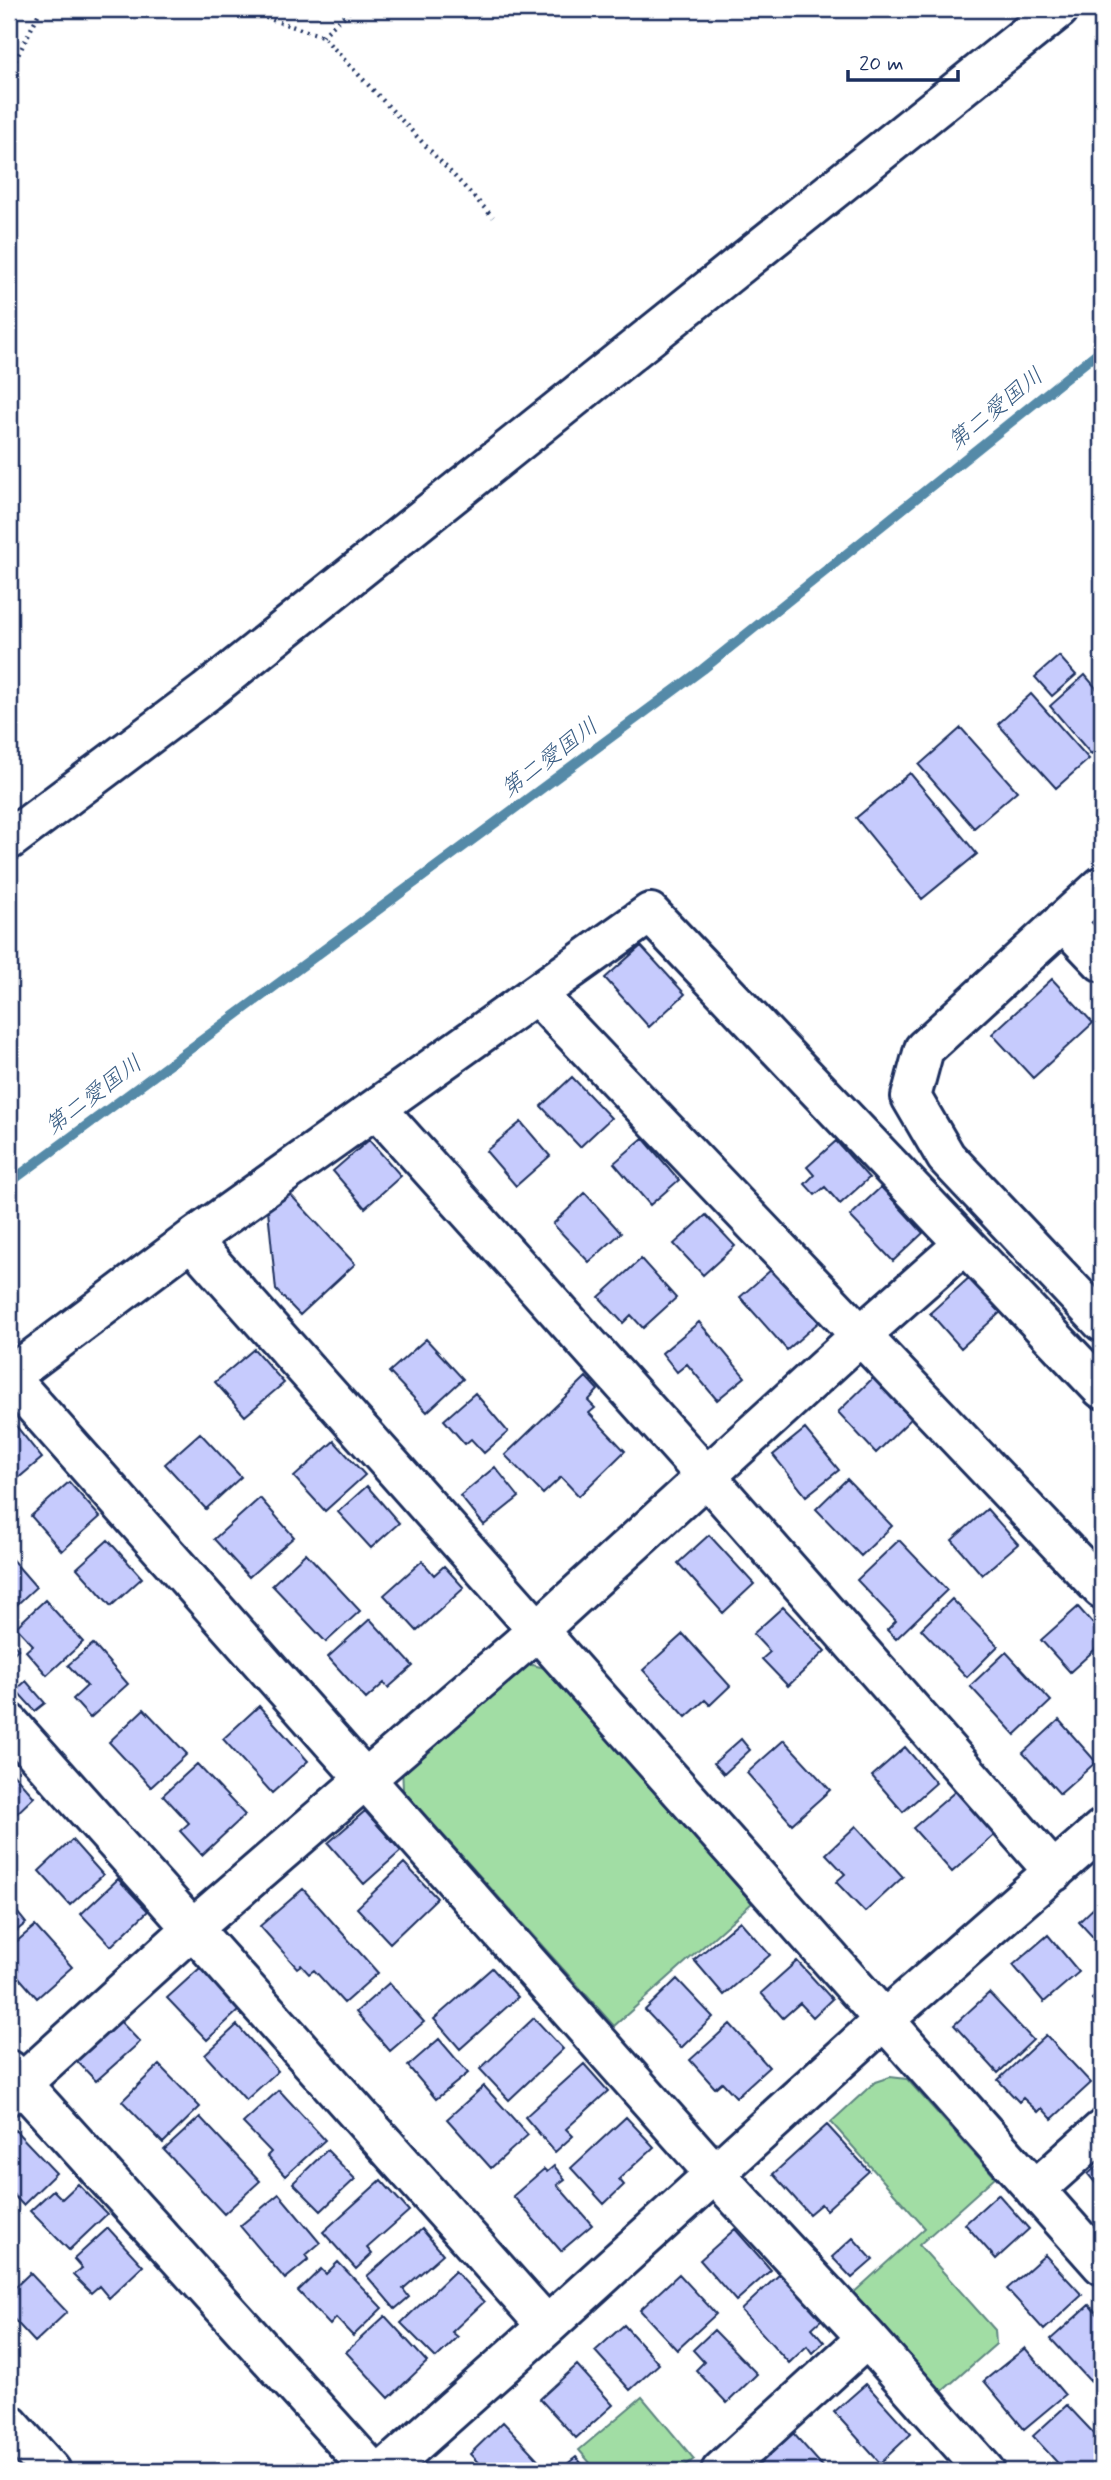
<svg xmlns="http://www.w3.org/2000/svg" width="1111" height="2480" font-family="Mynerve,'Klee One',sans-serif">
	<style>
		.green { fill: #a1dda4; stroke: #5e8681; stroke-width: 2 }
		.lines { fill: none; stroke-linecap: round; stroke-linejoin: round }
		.stream { stroke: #548aa8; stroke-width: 10 }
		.building { fill: #c6cbfd; stroke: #1b2f5e; stroke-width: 2 }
		.minor-casing { stroke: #1b2f5e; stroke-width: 44 }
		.path { stroke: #1b2f5e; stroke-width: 4.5; stroke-dasharray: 2 5; stroke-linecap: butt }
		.minor { stroke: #fff; stroke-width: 38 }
		.labels { text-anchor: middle; stroke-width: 5; stroke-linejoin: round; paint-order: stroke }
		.water-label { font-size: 23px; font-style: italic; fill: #385c83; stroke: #fff }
	</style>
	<rect width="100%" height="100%" fill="#fff"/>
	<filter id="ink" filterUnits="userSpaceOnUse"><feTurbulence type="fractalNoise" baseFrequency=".0143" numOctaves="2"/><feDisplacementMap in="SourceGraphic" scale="14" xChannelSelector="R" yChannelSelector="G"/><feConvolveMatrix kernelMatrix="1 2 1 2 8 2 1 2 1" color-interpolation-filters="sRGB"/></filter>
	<g filter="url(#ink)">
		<path class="green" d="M523,1663l22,5 207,235 -138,123 -211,-236 -1,-24z
			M890,2077l17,2 88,98 -76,68 76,85 1,14 -57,50 -88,-99 74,-67 -94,-106 44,-40z
			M642,2397l52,62 -15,12h-82l-18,-21z"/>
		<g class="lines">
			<path class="stream" d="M9,1183l694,-514 399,-320"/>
		</g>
		<path class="building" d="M1059,656l17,19 -24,21 -17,-19z
			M1085,675l17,20v50l-11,9 -41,-48z
			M1031,694l58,65 -33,29 -58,-64z
			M961,728l56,63 -43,37 -55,-63z
			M910,773l67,81 -55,45 -66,-81z
			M641,946l44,48 -36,33 -44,-49z
			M1052,979l41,44 -60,55 -41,-44z
			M572,1077l39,41 -31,29 -39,-41z
			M521,1122l29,34 -34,30 -30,-35z
			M643,1138l36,42 -29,25 -36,-42z
			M369,1140l32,36 -36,32 -32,-37z
			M836,1141l33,37 -29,26 -15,-17 -10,8 -10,-11 9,-9 -7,-8z
			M881,1187l42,46 -30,28 -43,-45z
			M288,1192l67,72 -55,51 -24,-25 -8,-80z
			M585,1193l36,40 -32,29 -36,-38z
			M706,1215l29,31 -32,29 -29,-31z
			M641,1259l35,39 -33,30 -12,-13 -8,8 -24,-26z
			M772,1269l47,53 -32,28 -47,-53z
			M971,1276l31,35 -41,37 -31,-35z
			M699,1322l46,55 -28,23 -30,-36 -10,8 -15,-19z
			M426,1339l37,40 -36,33 -38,-40z
			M254,1349l30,34 -39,33 -30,-34z
			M875,1376l38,41 -37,36 -38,-41z
			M586,1377l12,13 -10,11 7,7 -6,5 36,38 -46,45 -18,-19 -18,17 -38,-39z
			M475,1393l33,39 -24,21 -13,-14 -6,5 -21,-24z
			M9,1417l33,41 -33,28z
			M805,1429l34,41 -33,26 -33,-41z
			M200,1433l41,44 -35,32 -41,-45z
			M334,1441l31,34 -40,36 -31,-34z
			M495,1467l24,30 -35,28 -24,-29z
			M847,1479l45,47 -31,30 -45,-47z
			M69,1482l31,35 -38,34 -31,-35z
			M367,1486l32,37 -28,25 -33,-36z
			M260,1498l34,39 -45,40 -35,-38z
			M987,1509l31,35 -36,31 -30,-35z
			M709,1535l45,49 -31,29 -45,-50z
			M108,1540l34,38 -31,28 -34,-38z
			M899,1540l48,50 -51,49 -9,-9 9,-9 -39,-41z
			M306,1553l54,58 -34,31 -54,-57z
			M9,1556l27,31 -27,25z
			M422,1561l12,14 10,-9 20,22 -47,43 -33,-36z
			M952,1599l46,47 -31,31 -46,-48z
			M45,1600l38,42 -36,33 -21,-24 7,-6 -17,-18z
			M783,1607l42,44 -37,35 -26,-27 8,-7 -17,-18z
			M1078,1607l24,27v9l-32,29 -29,-32z
			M370,1619l43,47 -25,22 -4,-5 -18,16 -38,-42z
			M683,1634l47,52 -20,19 -5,-5 -19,17 -43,-47z
			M9,1640l9,9 -9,9z
			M93,1644l35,40 -38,34 -17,-19 14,-13 -19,-21z
			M1006,1652l45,49 -36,34 -45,-49z
			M26,1681l19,22 -10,8 -19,-21z
			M259,1706l49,55 -36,32 -49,-54z
			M144,1709l43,45 -36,33 -42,-45z
			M1059,1720l37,42 -36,32 -37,-41z
			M741,1739l9,11 -26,24 -10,-11z
			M784,1740l46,50 -38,34 -45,-51z
			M905,1747l31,36 -33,29 -31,-36z
			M197,1764l48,51 -43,40 -22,-24 9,-8 -26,-28z
			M9,1769l25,28 -25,24z
			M957,1790l39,44 -44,38 -39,-44z
			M365,1811l36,40 -37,33 -36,-41z
			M856,1826l47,51 -38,35 -29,-30 9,-8 -19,-20z
			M72,1840l31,35 -33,30 -31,-34z
			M404,1863l33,35 -47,45 -33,-35z
			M118,1879l30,32 -37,35 -30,-32z
			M303,1889l75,84 -34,30 -30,-33 -5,4 -8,-9 -4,3 -37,-42z
			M9,1893l8,8 -8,8z
			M1102,1900v47l-23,-25z
			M17,1912l9,11 -17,14v-17z
			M740,1921l30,34 -46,40 -30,-35z
			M35,1926l37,41 -35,31 -28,-32v-18z
			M1048,1935l31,37 -35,30 -31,-37z
			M797,1961l35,38 -19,18 -13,-14 -17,15 -22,-25z
			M200,1968l39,42 -32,30 -40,-42z
			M492,1968l26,29 -58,52 -26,-30z
			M677,1979l36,38 -32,31 -36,-38z
			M389,1983l35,39 -34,29 -34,-39z
			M1102,1989v21l-10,-11z
			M989,1993l44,47 -35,33 -44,-48z
			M534,2018l29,31 -54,51 -29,-31z
			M119,2020l21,22 -44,39 -20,-21z
			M730,2024l39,43 -33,30 -14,-15 -7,6 -25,-28z
			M237,2025l41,46 -32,29 -41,-45z
			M1046,2035l45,48 -39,36 -10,-11 -4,4 -15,-14 -4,4 -21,-22z
			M439,2039l29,34 -32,26 -28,-33z
			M584,2064l24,27 -42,38 7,7 -18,16 -30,-35z
			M159,2065l41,42 -37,36 -41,-42z
			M484,2086l44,49 -37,33 -44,-49z
			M279,2090l46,50 -40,36 -18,-20 4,-4 -28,-29z
			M200,2117l60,64 -36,33 -60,-64z
			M626,2117l28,30 -35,32 5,6 -20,19 -33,-36z
			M827,2125l42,46 -43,39 -5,-6 -12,10 -36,-40z
			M15,2130l41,43 -33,32 -14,-15v-54z
			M327,2150l28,29 -34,32 -28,-28z
			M1102,2162v29l-14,-17z
			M554,2166l11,13 -8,6 35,40 -31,26 -48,-55 31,-27 3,3z
			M381,2180l28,31 -42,37 5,6 -16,15 -33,-37z
			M78,2184l29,30 -38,36 -39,-39 23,-21 9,9z
			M279,2194l41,49 -14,12 3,4 -24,20 -45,-53z
			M998,2194l31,35 -33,30 -31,-35z
			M108,2228l35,38 -34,32 -10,-12 -8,7 -18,-18 9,-7 -8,-9z
			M422,2229l21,25 -40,35 6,8 -14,12 -28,-33z
			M735,2229l36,41 -35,31 -36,-41z
			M853,2238l20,22 -21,18 -20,-21z
			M1045,2255l37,40 -38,35 -37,-41z
			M338,2262l44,46 -29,28 -17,-18 -6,7 -32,-34 23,-22 5,5z
			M455,2271l29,31 -32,30 6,5 -22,21 -35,-35z
			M30,2273l37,39 -32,30 -26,-28v-21z
			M679,2274l37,40 -39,36 -37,-40z
			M780,2274l42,45 -10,9 12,14 -12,11 -5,-7 -18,17 -48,-53z
			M1089,2305l13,14v50l-12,12 -39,-42z
			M385,2316l42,46 -38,36 -43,-46z
			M624,2325l35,39 -29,26 -35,-39z
			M714,2330l43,44 -30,29 -31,-33 8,-8 -11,-12z
			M1025,2348l40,47 -41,34 -40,-48z
			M577,2365l36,40 -37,33 -36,-39z
			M1102,2383v14l-7,-7z
			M866,2384l45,50 -31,29 -46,-51z
			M1067,2405l35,37v14l-16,15h-21l-32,-35z
			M503,2422l42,45 -4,4h-55l-16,-17z
			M793,2433l34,38h-77z
			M576,2457l12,14h-30z"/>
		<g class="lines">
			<defs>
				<path id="minor" d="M9,840l197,-148 853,-683
					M1102,886l-178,163 -13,48 35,60 156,165
					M1063,921l39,41
					M536,994l566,595
					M377,1109l329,367 348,396
					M191,1240l911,1025
					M9,1377l706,797 152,164 118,133
					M9,1377l182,-137 459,-327 452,476
					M9,1723l538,603
					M9,2070l363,401
					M9,2095l184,-167 345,-298 323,-295 103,-91
					M1035,2190l67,-60
					M9,2424l42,47
					M384,2471l163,-145 337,-306 218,-191
					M721,2471l146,-133"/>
			</defs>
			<use href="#minor" class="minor-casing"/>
			<path class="path" d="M239,9l83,27 171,181
				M846,9l6,3 7,-3
				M322,36l30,-27
				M9,73l32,-64
				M9,634l1,2"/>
			<use href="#minor" class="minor"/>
		</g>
	</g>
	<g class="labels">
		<g class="water-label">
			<text transform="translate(995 408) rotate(-39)" y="8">第二愛国川</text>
			<text transform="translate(549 757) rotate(-37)" y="8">第二愛国川</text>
			<text transform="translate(93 1094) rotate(-37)" y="8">第二愛国川</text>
		</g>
	</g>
	<rect width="1111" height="2480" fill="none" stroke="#fff" stroke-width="35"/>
	<rect x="18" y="18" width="1076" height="2445" fill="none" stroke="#1b2f5e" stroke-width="2.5" filter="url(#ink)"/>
	<path d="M848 70v10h110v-10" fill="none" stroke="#1b2f5e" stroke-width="3.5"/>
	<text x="859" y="70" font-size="21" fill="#1b2f5e" stroke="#ffffff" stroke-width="5" paint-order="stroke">20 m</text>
</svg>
